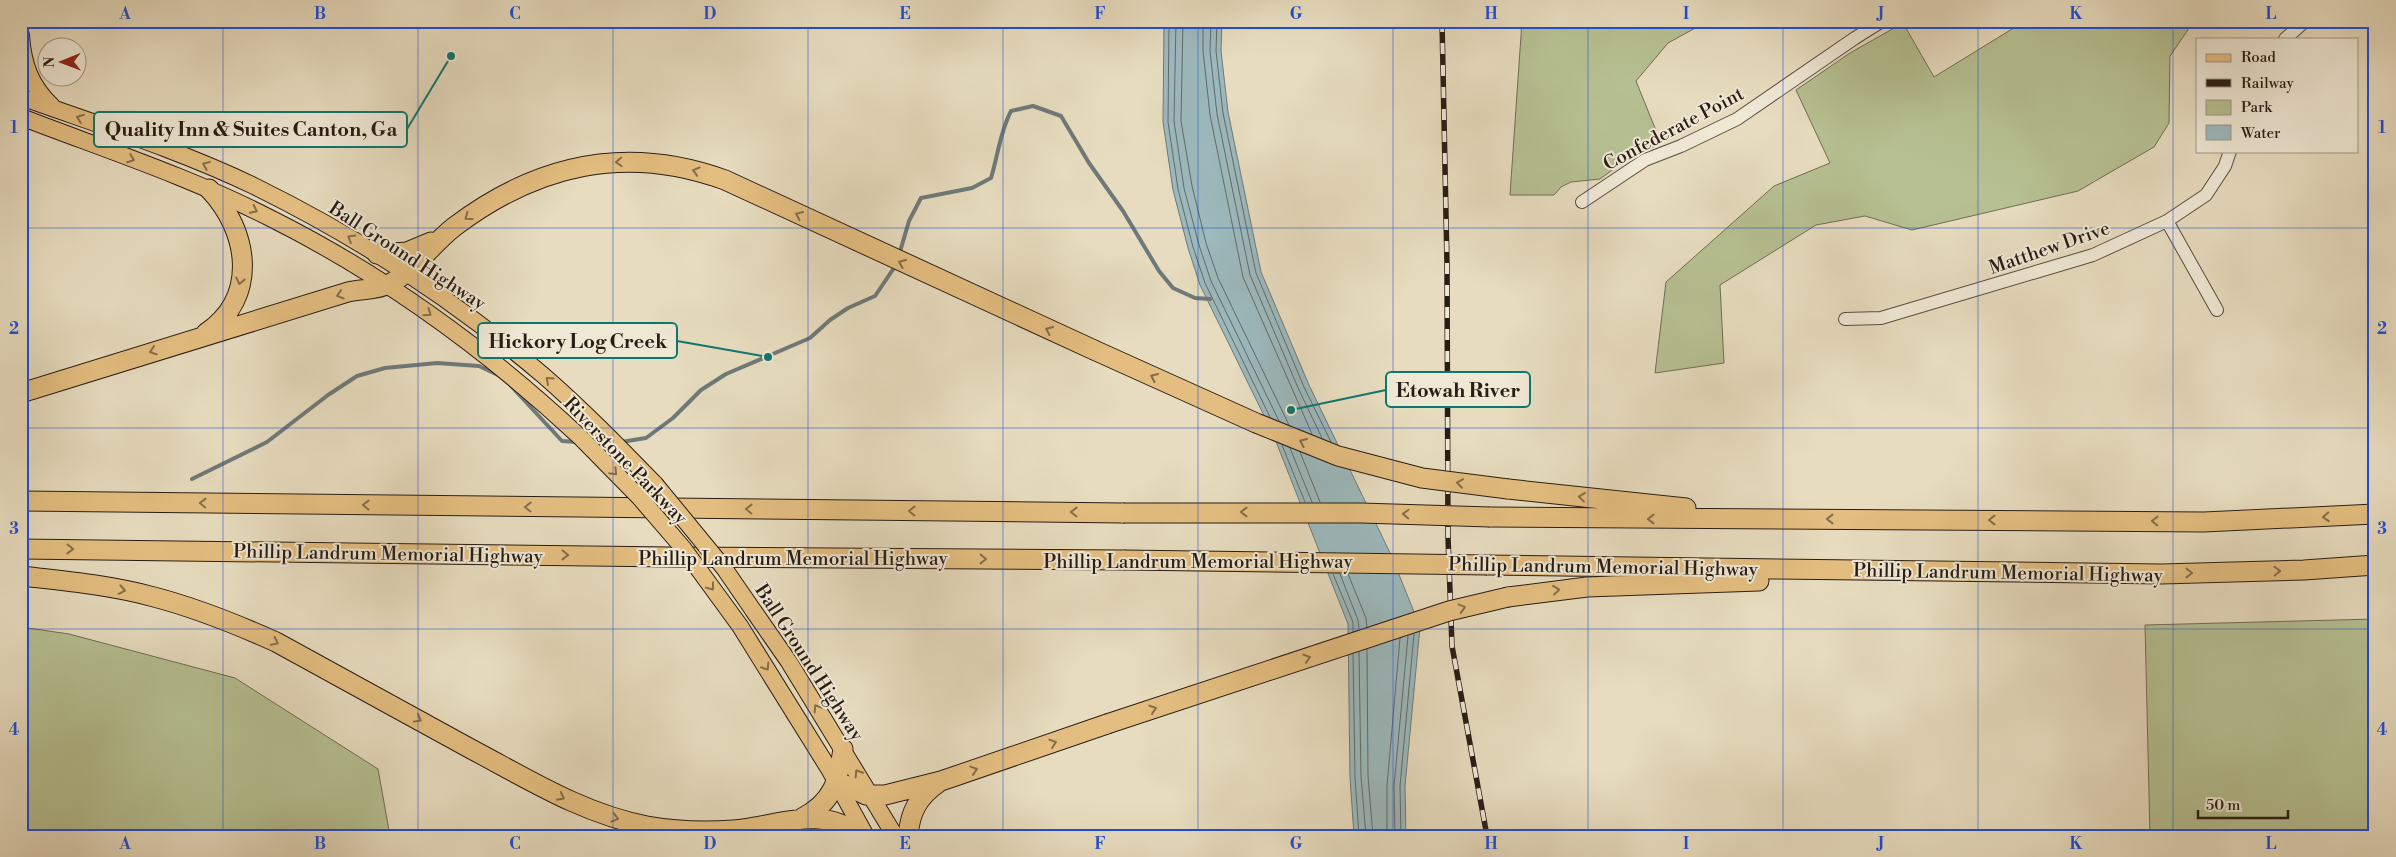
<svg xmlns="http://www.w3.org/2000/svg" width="2396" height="857" font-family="'Libre Bodoni',serif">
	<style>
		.green { fill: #b6c092; stroke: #706e53 }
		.water { fill: #9cb9bd; stroke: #6e7a79 }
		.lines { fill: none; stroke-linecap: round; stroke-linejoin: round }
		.shore { stroke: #626a68; stroke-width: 1 }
		.stream { stroke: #6e7a79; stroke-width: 4 }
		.minor-casing { stroke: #584c3f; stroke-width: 14 }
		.major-casing { stroke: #291c14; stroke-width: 18 }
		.highway-casing { stroke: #291c14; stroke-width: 21 }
		.minor { stroke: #efe8d5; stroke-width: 12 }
		.major { stroke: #e4be80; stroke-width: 16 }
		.highway { stroke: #e4be80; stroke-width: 19 }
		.rail-casing { stroke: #291c14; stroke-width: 5.5 }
		.rail { stroke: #efe8d5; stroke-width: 4; stroke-dasharray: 11; stroke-linecap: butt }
		.major-bridge-casing { stroke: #291c14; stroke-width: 18; stroke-linecap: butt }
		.highway-bridge-casing { stroke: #291c14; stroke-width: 21; stroke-linecap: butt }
		.major-bridge { stroke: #e4be80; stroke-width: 16 }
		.highway-bridge { stroke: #e4be80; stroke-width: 19 }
		.oneway { stroke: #866d4a }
		.grid { fill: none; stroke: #1d4ed8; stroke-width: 1; stroke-opacity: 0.55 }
		.labels { text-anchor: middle; stroke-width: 4; stroke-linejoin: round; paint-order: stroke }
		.street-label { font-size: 19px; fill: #291c14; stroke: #efe8d5 }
		.leader { fill: none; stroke: #0f766e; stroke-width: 2 }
		.callout-dot { fill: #0f766e; stroke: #efe8d5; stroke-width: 2 }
		.callout { fill: #efe8d5; stroke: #0f766e; stroke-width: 2 }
		.callout-label { font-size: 20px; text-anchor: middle; font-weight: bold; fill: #291c14 }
		.neatline { fill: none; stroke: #1d4ed8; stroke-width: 2 }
		.grid-label { font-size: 16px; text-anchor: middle; font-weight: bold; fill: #1d4ed8 }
	</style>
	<rect width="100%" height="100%" fill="#e7dcbf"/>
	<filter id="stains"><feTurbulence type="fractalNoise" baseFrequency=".004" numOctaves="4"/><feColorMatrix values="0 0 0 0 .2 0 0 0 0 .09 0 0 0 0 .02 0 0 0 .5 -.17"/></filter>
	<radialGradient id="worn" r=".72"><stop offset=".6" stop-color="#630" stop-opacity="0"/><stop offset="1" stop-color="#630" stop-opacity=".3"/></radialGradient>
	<path class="green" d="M1522,21h186l-40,22 -32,38 25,62 -35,17 -26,19 -29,3 -10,5 -7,8h-44z
		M2025,21h169l-24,35 -1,67 -15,24 -76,44 -166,39 -47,-14 -49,9 -96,60 4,78 -69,10 11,-91 108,-96 56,-23 -34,-73 54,-37 53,-30 31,54z
		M2375,619v217h-225l-5,-211z
		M21,627l48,7 166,44 143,91 12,67h-369z"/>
	<path class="water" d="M1164,21h58l-1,30 7,61 33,160 48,113 83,172 28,70 -15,159 1,50h-52l-4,-59 -2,-153 -75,-190 -73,-149 -12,-37 -15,-58 -10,-68z"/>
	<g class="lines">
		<path class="shore" d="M1169,21l-1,101 10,67 15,58 12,36 65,134
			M1176,21l-2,100 10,67 15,57 12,36 68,140
			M1183,21l-2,100 11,65 14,57 12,35 71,147
			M1203,21v30l7,64 33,162 69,157
			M1211,21l-1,30 7,63 33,161 49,115 23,48
			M1217,21l-1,30 7,62 33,160 48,114 27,55
			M1282,445l23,57
			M1290,448l22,54
			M1300,452l20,50
			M1333,574l20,48v10
			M1340,574l18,46 1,9
			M1348,574l18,44 1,9
			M1367,649l1,127 5,60
			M1359,652l2,124 5,60
			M1353,654l2,123 4,59
			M1387,836v-50l13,-148
			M1395,836l-1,-50 14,-150
			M1401,836l-1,-50 14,-152"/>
		<path class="stream" d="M899,255l10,-34 12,-23 51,-10 19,-10c7,-23 9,-46 20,-67l22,-5 28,10 28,47 34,48 36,60 14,17 22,10 15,1
			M511,386l51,55 15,1
			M621,442l25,-4 27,-20 28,-28 25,-16 84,-36 20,-18 18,-12 27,-12 21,-31
			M594,444h15
			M192,479l75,-37 61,-47 29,-19 28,-8 52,-5 42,3 19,9"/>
		<defs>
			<path id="minor" d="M2285,39l20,-18
				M1582,202l63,-42 36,-14 56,-27 118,-81 27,-17
				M2167,221l50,89
				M1845,319l36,-1 212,-63 74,-34 39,-26 19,-29 5,-15"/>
			<path id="major" d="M21,35c2,30 10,51 31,71
				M21,97c78,28 158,53 233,89 104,51 202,115 290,190 39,34 75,71 111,108
				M21,117c83,32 169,60 249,101 114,57 217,132 310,219
				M755,613l34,49 106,174
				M740,626l89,143 37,67"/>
			<path id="highway" d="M377,254l30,-2 24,-10
				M206,333c53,-36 43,-102 3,-144
				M21,393l327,-101c13,-3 30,-2 41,-8 23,-11 43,-40 65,-57 83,-63 172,-83 271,-47l369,170
				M1508,489l178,19
				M21,501l1102,12
				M1490,517l714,5 171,-8
				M21,549l651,8 452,3
				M1487,565l675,9 142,-4 71,-5
				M21,576c44,5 90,9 133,21 42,11 82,27 122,45 65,35 130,71 195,107 57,30 112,65 176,77 28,5 57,6 86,4 43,-3 90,-27 126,6
				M1508,597l79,-10 172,-6
				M837,781l29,14h19l56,-14 166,-57
				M802,818c31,-16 36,-36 41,-69
				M908,836c2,-24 10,-39 30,-53"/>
		</defs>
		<use href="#minor" class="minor-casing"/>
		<use href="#major" class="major-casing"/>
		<use href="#highway" class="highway-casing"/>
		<use href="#minor" class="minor"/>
		<use href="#major" class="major"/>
		<use href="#highway" class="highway"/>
		<defs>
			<path id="rail" d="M1442,21l5,243 1,273 4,109 35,190"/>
		</defs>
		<use href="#rail" class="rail-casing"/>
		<use href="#rail" class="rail"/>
		<defs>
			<path id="major-bridge" d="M580,437l60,61 43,50 57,78
				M655,484l69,84 31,45"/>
			<path id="highway-bridge" d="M1094,350l162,73 82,33 84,22 86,11
				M1123,513h238l129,4
				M1124,560l363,5
				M1107,724l342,-113 59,-14"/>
		</defs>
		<use href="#major-bridge" class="major-bridge-casing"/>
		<use href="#highway-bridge" class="highway-bridge-casing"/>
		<use href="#major-bridge" class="major-bridge"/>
		<use href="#highway-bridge" class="highway-bridge"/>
	</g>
	<defs><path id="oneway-chevron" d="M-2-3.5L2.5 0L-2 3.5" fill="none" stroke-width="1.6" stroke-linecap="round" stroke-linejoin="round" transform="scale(1.25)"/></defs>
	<g class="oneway">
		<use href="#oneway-chevron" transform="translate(80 118) rotate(-160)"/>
		<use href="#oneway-chevron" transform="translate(131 159) rotate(21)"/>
		<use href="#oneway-chevron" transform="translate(619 162) rotate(178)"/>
		<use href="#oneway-chevron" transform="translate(206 165) rotate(-158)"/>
		<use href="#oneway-chevron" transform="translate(696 171) rotate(-164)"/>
		<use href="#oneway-chevron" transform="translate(254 210) rotate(26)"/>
		<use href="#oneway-chevron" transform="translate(799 215) rotate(-155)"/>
		<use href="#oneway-chevron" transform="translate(468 217) rotate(144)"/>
		<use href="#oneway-chevron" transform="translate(351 238) rotate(-149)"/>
		<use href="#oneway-chevron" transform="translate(902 263) rotate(-156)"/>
		<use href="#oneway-chevron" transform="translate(240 281) rotate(102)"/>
		<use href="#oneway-chevron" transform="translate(340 295) rotate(163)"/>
		<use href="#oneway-chevron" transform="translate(428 313) rotate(35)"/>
		<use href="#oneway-chevron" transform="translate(1049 330) rotate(-156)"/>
		<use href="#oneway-chevron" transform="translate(153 351) rotate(162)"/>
		<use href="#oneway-chevron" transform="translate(1154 377) rotate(-156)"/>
		<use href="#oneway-chevron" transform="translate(549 380) rotate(-138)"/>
		<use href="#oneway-chevron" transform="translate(1303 442) rotate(-157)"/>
		<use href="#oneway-chevron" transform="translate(614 472) rotate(45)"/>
		<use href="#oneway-chevron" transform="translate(1460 483) rotate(-172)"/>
		<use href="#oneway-chevron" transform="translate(1582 497) rotate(-174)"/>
		<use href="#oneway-chevron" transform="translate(203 503) rotate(-179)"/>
		<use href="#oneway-chevron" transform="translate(366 505) rotate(-179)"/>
		<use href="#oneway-chevron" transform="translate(528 507) rotate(-179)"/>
		<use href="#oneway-chevron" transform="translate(749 509) rotate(-179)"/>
		<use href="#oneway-chevron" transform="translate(912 511) rotate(-179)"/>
		<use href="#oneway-chevron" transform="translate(1074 512) rotate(-179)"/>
		<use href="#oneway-chevron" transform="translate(1244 512) rotate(-180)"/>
		<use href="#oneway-chevron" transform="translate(1406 514) rotate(-178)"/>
		<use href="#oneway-chevron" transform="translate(2326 517) rotate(176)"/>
		<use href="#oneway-chevron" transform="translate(1651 519) rotate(-180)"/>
		<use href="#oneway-chevron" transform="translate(1830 519) rotate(-180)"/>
		<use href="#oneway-chevron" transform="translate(1992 520) rotate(-180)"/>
		<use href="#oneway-chevron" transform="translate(2155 521) rotate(-179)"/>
		<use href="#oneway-chevron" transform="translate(70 549) rotate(1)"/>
		<use href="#oneway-chevron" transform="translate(565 555) rotate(1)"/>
		<use href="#oneway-chevron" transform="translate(983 559)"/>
		<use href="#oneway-chevron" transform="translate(2277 571) rotate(-2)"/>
		<use href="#oneway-chevron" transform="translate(2189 573)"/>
		<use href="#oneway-chevron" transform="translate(711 587) rotate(53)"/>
		<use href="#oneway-chevron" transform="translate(122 590) rotate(11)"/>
		<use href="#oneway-chevron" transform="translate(1556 590) rotate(-6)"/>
		<use href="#oneway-chevron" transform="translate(1462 608) rotate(-15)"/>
		<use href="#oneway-chevron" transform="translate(275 642) rotate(26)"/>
		<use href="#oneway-chevron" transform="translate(1307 658) rotate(-18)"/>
		<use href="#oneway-chevron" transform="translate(766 667) rotate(57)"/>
		<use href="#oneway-chevron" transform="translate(817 708) rotate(-122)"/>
		<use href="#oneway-chevron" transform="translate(1153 709) rotate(-18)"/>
		<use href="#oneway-chevron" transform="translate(418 719) rotate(29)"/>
		<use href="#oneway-chevron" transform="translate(1053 743) rotate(-19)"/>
		<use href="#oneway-chevron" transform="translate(974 770) rotate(-18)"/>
		<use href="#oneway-chevron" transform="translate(858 773) rotate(-122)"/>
		<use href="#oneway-chevron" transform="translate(561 797) rotate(27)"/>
		<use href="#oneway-chevron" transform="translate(615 818) rotate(15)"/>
	</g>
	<path class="grid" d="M223,21v815M418,21v815M613,21v815M808,21v815M1003,21v815M1198,21v815M1393,21v815M1588,21v815M1783,21v815M1978,21v815M2173,21v815M21,228h2354M21,428h2354M21,629h2354"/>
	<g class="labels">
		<g class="street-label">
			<text transform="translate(1673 128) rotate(-28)" y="7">Confederate Point</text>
			<text transform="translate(2049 247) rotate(-19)" y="7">Matthew Drive</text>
			<text transform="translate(408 255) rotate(33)" y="7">Ball Ground Highway</text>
			<text transform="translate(626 460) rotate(46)" y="7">Riverstone Parkway</text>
			<text transform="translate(388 553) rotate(1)" y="7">Phillip Landrum Memorial Highway</text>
			<text x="793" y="565">Phillip Landrum Memorial Highway</text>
			<text x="1198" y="568">Phillip Landrum Memorial Highway</text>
			<text transform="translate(1603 566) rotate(1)" y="7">Phillip Landrum Memorial Highway</text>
			<text transform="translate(2008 572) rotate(1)" y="7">Phillip Landrum Memorial Highway</text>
			<text transform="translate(810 662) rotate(57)" y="7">Ball Ground Highway</text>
		</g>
	</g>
	<path class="leader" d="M451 56L407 129M768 357L677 341M1291 410L1386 390"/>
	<g class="callout-dot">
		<circle cx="451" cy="56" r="5"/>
		<circle cx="768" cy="357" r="5"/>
		<circle cx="1291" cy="410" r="5"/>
	</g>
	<g class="callout">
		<rect x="94" y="112" width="313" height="35" rx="5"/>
		<rect x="478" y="323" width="199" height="35" rx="5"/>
		<rect x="1386" y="372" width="144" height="35" rx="5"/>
	</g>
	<g class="callout-label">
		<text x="251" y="136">Quality Inn &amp; Suites Canton, Ga</text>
		<text x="578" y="348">Hickory Log Creek</text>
		<text x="1458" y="397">Etowah River</text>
	</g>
	<rect width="2396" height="857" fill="none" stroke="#e7dcbf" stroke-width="55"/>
	<rect x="2196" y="38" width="162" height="115" fill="#efe8d5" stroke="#a09688"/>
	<rect x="2206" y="54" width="25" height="8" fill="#e4be80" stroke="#a09688"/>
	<text x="2241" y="62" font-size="15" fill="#291c14">Road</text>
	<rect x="2206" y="79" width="25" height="8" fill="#291c14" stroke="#a09688"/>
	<text x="2241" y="88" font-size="15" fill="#291c14">Railway</text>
	<rect x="2206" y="100" width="25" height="15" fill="#b6c092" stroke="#a09688"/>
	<text x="2241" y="112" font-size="15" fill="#291c14">Park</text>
	<rect x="2206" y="125" width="25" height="15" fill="#9cb9bd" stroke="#a09688"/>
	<text x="2241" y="138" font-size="15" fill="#291c14">Water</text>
	<g transform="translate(62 62) rotate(269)"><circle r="24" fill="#efe8d5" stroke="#a09688"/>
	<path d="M0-4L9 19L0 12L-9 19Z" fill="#8f2418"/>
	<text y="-8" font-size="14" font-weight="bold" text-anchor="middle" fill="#291c14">N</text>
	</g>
	<path d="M2198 810v8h90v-8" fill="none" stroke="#291c14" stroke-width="2.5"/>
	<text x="2206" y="810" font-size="15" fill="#291c14" stroke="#efe8d5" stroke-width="4" paint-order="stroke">50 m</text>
	<rect x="28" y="28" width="2340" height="802" class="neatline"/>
	<g class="grid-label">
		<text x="125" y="19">A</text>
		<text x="320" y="19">B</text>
		<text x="515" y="19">C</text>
		<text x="710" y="19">D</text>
		<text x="905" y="19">E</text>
		<text x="1100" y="19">F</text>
		<text x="1296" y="19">G</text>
		<text x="1491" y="19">H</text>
		<text x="1686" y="19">I</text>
		<text x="1881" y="19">J</text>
		<text x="2076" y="19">K</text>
		<text x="2271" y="19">L</text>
		<text x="14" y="133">1</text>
		<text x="2382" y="133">1</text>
		<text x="14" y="334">2</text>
		<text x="2382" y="334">2</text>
		<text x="14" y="534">3</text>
		<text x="2382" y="534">3</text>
		<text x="14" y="735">4</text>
		<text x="2382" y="735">4</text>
		<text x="125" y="849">A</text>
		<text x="320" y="849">B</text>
		<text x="515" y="849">C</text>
		<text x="710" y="849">D</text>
		<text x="905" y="849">E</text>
		<text x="1100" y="849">F</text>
		<text x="1296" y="849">G</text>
		<text x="1491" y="849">H</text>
		<text x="1686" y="849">I</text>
		<text x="1881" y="849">J</text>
		<text x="2076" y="849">K</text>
		<text x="2271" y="849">L</text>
	</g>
	<rect width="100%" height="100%" filter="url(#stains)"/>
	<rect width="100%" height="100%" fill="url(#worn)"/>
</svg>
